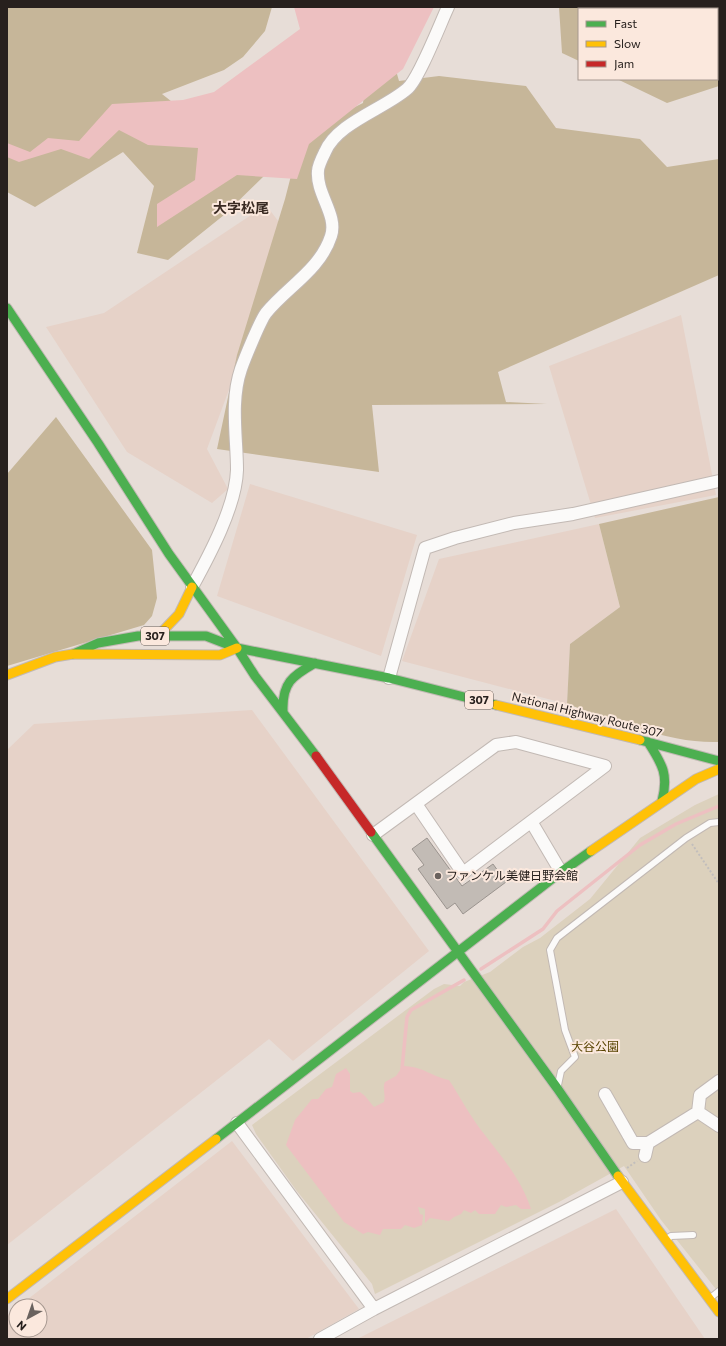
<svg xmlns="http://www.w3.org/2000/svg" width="726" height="1346" font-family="Commissioner,'Noto Sans JP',sans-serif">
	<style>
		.built { fill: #e6d2c8 }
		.green { fill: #dcd1bd }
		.forest { fill: #c6b699 }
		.water { fill: #edc0c1 }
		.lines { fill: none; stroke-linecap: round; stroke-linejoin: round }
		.stream { stroke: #edc0c1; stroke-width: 3.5 }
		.building { fill: #c2bbb5; stroke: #9b948f }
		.lane-casing { stroke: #c2b9b4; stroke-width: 8 }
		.street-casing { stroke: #c2b9b4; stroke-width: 14 }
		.fast-casing { stroke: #c2b9b4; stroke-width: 11 }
		.slow-casing { stroke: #c2b9b4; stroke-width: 11 }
		.jam-casing { stroke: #c2b9b4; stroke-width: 11 }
		.path { stroke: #c2bebc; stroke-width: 2; stroke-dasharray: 2 2; stroke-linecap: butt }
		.lane { stroke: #fbfaf9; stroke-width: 6 }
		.street { stroke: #fbfaf9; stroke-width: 12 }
		.fast { stroke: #4caf50; stroke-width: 9 }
		.slow { stroke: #ffc107; stroke-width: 9 }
		.jam { stroke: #c62828; stroke-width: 9 }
		.poi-dot { fill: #6a625e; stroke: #fbe8dd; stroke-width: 1.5 }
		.labels { text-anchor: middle; stroke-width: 4; stroke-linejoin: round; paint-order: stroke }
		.shield { fill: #fbe8dd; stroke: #675c57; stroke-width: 1 }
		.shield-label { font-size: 11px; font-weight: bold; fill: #27201d }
		.street-label { font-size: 12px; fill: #27201d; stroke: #fbe8dd }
		.poi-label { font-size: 12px; fill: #27201d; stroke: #fbe8dd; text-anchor: start }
		.park-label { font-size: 12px; fill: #584300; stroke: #fbe8dd }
		.quarter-label { font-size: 14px; font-weight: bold; fill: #392a22; stroke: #fbe8dd }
	</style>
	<rect width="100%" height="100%" fill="#e7ddd7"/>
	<path class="built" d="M266,205l53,70 -62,39 -50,135 21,40 -16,14 -85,-51 -81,-125 58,-14z
		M681,315l35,180 -121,23 -46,-152z
		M250,484l167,51 -36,121 -164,-60z
		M599,524l21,83 -50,37 -3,60 -165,-43 37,-102z
		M252,710l177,241 -136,110 -24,-22 -262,206v-495l27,-26z
		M232,1141l127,168 -53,30h-299v-24l9,-7v22h24v-24h-21z
		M616,1209l89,130h-348z"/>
	<path class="green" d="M719,794v499l-58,-73 -37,-54 -65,36 -184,92 -3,-10 -76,-94 -40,-56 -4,-9 182,-136 10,-5 16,2 4,-4 26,-10 33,-25 17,-9 50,-39 50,-61 55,-33z"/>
	<path class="forest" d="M7,7h265l-7,24 -22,26 -19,13 -62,24 103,81 -41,40 -56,45 -31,-7 17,-67 -31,-34 -88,55 -28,-15z
		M559,7h90v2h-70v52l-17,-8z
		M389,46l10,35 40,-5 87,10 30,42 84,11 27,28 52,-8v116l-221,97 8,30 41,2 -175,1 7,67 -162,-23 20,-94 48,-156 17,-66 61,-30 5,-44z
		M719,58v28l-52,17 -50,-24h100v-20z
		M56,417l96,133 5,48 -5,18 -8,9 -137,41v-192z
		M719,497v245c-49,2 -106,-22 -152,-38l3,-60 50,-37 -21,-83z"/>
	<path class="water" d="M294,7h140l-31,62 -94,75 -12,35 -60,-4 -80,52v-23l38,-24 3,-32 -50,-3 -29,-15 -30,29 -28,-10 -42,13 -12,-5v-14l23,9 18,-14 31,3 33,-37 71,-4 31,-8 86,-63z
		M403,1066c22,1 27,10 46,14 11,17 20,34 32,50 19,25 40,48 50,79h-10l-5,-4 -10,2 -5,-2 -6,9h-16l-4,-4 -4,3 -7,-3 -3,4 -7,3 -5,4 -19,-3 -5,5v-14l-7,-2 2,7 3,1 -1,10 -8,3 -9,-3 -4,4h-18l-3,6 -12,-3 -5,2 -19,-12 -58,-77 9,-25 17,-21h6l8,-10 6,-2 4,-13 10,-6 4,6v17l3,2 7,-1 5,4 9,11 10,-5c2,-7 -2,-14 1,-20l11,-6z"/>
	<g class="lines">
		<path class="stream" d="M481,969l62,-40 14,-18 83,-66 36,-21 43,-18
			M402,1069l5,-52 4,-7 53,-30"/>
	</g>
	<path class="building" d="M427,838l35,48 31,-22 13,18 -43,32 -8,-11 -8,6 -29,-40 6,-4 -12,-16z"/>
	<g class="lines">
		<defs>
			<path id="lane" d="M558,1085l3,-14 14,-14 -10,-27 -15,-80 7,-12 129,-100 24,-15 9,-1
				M667,1239l4,-3 22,-1
				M709,1299l10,-8"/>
			<path id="street" d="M192,587c17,-31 44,-81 45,-117 0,-32 -7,-69 4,-101 4,-11 19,-48 25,-56 21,-26 54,-43 65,-77 7,-21 -15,-42 -13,-65 0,-5 4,-13 7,-19 12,-29 59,-43 82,-63 12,-10 33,-65 41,-82
				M389,678l36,-130 30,-10 59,-15 59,-9 146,-33
				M532,823l29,49
				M373,835l123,-90 20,-3 89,24 -142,107 -47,-69
				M605,1094l28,49h15
				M698,1112l2,-17 19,-14
				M237,1123l137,186
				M645,1156l3,-13 50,-31 21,14
				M320,1339l54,-30 248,-127"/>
			<path id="fast" d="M7,308l91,135 71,111 68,94 18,28 61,80
				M73,654l25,-11 40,-7h68l31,12 152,30 107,27
				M283,711c-1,-28 9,-35 32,-48
				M640,740l79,21
				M648,742c14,22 21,32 14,59
				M371,832l186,256 61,88
				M216,1139l345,-267 30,-21"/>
			<path id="slow" d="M158,636l21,-22 13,-27
				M7,675l48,-18 18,-3 147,1 17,-7
				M496,705l144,35
				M591,851l105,-72 23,-10
				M618,1176l101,136
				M7,1299l209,-160"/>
			<path id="jam" d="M316,756l55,76"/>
		</defs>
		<use href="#lane" class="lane-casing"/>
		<use href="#street" class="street-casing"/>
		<use href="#fast" class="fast-casing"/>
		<use href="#slow" class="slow-casing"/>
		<use href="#jam" class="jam-casing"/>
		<path class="path" d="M692,844l27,40
			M627,1168l10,-7"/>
		<use href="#lane" class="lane"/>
		<use href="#street" class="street"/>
		<use href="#fast" class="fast"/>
		<use href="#slow" class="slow"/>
		<use href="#jam" class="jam"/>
	</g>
	<circle class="poi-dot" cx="438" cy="876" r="4"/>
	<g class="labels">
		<g class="shield">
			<rect x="141" y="627" width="28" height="18" rx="3"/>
			<rect x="465" y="691" width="28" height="18" rx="3"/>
		</g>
		<g class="shield-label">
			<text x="155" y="640">307</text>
			<text x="479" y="704">307</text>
		</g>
		<g class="street-label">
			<text transform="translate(587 715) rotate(14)" y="4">National Highway Route 307</text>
		</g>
		<g class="poi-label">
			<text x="446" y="880">ファンケル美健日野会館</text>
		</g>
		<g class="park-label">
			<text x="595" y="1051">大谷公園</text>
		</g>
		<g class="quarter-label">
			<text x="241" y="213">大字松尾</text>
		</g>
	</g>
	<rect width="726" height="1346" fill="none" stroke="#27201d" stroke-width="16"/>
	<rect x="578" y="8" width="140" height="72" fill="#fbe8dd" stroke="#a69890"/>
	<rect x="586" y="21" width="20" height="6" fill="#4caf50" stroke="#a69890"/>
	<text x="614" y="28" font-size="12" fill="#27201d">Fast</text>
	<rect x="586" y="41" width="20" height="6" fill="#ffc107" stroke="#a69890"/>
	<text x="614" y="48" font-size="12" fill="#27201d">Slow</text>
	<rect x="586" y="61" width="20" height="6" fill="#c62828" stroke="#a69890"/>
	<text x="614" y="68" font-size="12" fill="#27201d">Jam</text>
	<g transform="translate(28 1318) rotate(220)"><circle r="19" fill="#fbe8dd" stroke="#a69890"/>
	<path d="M0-3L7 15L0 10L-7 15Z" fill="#6a625e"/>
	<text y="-6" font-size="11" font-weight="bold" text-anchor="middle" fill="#27201d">N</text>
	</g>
</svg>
